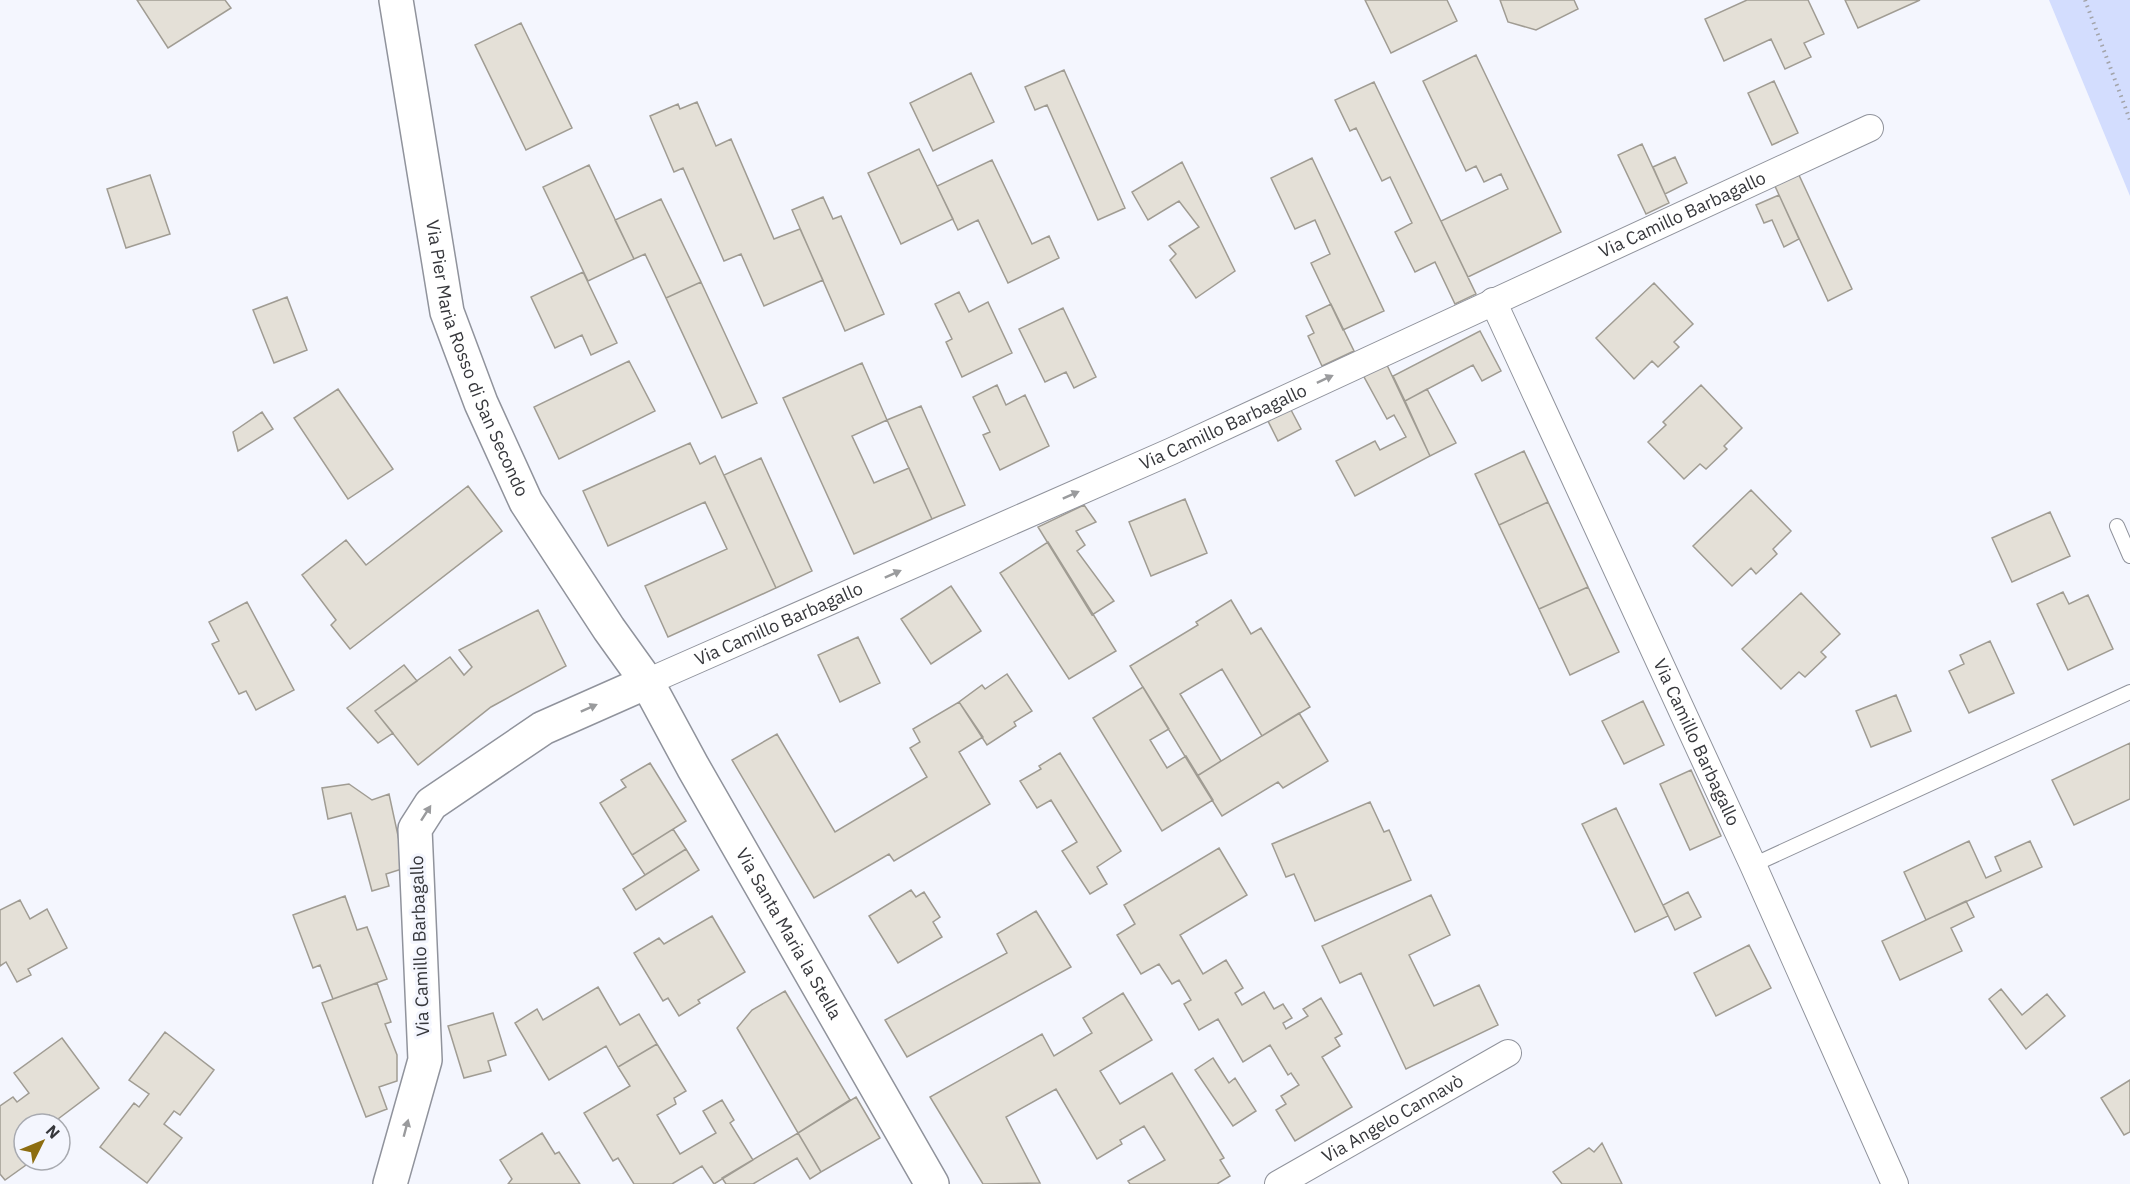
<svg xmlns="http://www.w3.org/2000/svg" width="2130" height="1184" font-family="'IBM Plex Sans',sans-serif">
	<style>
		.green { fill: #d3ddfe }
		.building { fill: #e4e0d7; stroke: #a09c93; stroke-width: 1.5 }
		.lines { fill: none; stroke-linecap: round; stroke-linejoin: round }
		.lane-casing { stroke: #90939c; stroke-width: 16 }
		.street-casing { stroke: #90939c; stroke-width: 28 }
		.secondary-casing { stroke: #90939c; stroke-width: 36 }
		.path { stroke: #a3a4aa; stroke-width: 4; stroke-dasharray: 1.5 4.5; stroke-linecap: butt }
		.lane { stroke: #fff; stroke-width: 14 }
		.street { stroke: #fff; stroke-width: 26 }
		.secondary { stroke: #fff; stroke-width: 33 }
		.oneway { fill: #9a9b9d }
		.labels { text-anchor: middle; stroke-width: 6; stroke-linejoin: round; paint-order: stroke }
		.street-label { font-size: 18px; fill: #36373b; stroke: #f4f6fe }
	</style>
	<rect width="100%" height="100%" fill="#f4f6fe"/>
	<path class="green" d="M2049,0h81v196z"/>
	<path class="building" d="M137,0h88l6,8 -63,40z
		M1365,0h82l10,21 -66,32z
		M1500,0h74l4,9 -42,21 -28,-8z
		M1747,0h61l16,34 -20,9 7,14 -26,12 -14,-30 -47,22 -19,-42z
		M1845,0h75l-62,28z
		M521,23l51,105 -46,22 -51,-105z
		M1476,55l85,177 -93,45 -27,-56 67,-32 -7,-15 -17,8 -8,-16 -10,5 -43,-90z
		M1064,70l61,138 -27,12 -51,-115 -12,5 -10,-23z
		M971,73l23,49 -61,29 -23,-48z
		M1774,81l24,52 -26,12 -24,-52z
		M1374,82l102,212 -21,10 -20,-42 -20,10 -20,-40 17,-9 -22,-46 -8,4 -26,-53 -6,3 -15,-31z
		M697,102l19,44 15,-7 43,100 26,-10 23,51 -59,26 -23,-52 -17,7 -41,-93 -9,4 -24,-56 28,-12 2,5z
		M1642,144l27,59 -23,11 -28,-59z
		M919,149l34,70 -52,25 -33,-71z
		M1675,157l12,26 -22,11 -12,-27z
		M1312,158l72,153 -41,19 -32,-67 19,-9 -15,-34 -20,9 -24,-51z
		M992,160l40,84 17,-8 10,22 -51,25 -30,-63 -20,10 -21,-44z
		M1182,162l53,109 -39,27 -26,-38 6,-6 -7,-8 30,-19 -20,-26 -31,19 -16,-28z
		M589,165l45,94 -46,22 -45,-94z
		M1798,173l54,116 -24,12 -54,-117z
		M150,175l20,59 -44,14 -19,-59z
		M1779,195l20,44 -15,8 -12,-27 -8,3 -8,-18z
		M823,197l10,22 8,-3 43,98 -39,17 -53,-121z
		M661,199l40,83 -35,16 -21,-44 -11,5 -19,-39z
		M583,272l34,71 -26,12 -9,-20 -27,13 -24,-51z
		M701,282l56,121 -35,15 -56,-120z
		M1654,283l39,41 -19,18 5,5 -21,20 -6,-6 -18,18 -38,-41z
		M959,292l10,20 19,-10 24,51 -50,24 -16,-35 6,-3 -17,-35z
		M287,297l20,53 -33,13 -21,-53z
		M1331,304l23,47 -32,15 -14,-30 6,-3 -8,-17z
		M1063,308l33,69 -22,11 -8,-16 -21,10 -26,-53z
		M1480,331l21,40 -19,10 -9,-16 -68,36 -12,-25z
		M629,361l26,50 -96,48 -25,-52z
		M862,363l25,57 -35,16 22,47 35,-15 23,51 -78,35 -71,-156z
		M1386,363l44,93 -75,40 -19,-35 39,-20 5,9 26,-13 -12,-22 -7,4 -24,-44z
		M997,385l9,20 19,-10 24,51 -49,24 -17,-35 7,-3 -17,-35z
		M1701,385l41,43 -18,18 3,3 -21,20 -6,-5 -16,15 -36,-37 18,-17 -3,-3z
		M338,389l55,80 -45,30 -54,-81z
		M1427,389l29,54 -26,13 -25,-55z
		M921,406l44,99 -33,14 -45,-99z
		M1290,408l11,21 -23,12 -11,-22z
		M262,412l11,17 -35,22 -5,-19z
		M690,443l10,21 15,-8 61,132 -108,49 -23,-51 82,-37 -22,-47 -97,44 -25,-55z
		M1524,451l24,51 -49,23 -24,-51z
		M761,458l51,113 -36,17 -52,-113z
		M468,486l34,45 -152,118 -19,-24 5,-5 -34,-45 44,-35 20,25z
		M1751,490l40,41 -18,18 4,5 -21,20 -5,-6 -19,18 -39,-40z
		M1185,499l22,54 -56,23 -22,-54z
		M1548,502l40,85 -49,22 -40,-84z
		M1084,505l12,17 -20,9 9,14 -8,6 37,50 -22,14 -54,-88z
		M2050,512l20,44 -58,26 -20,-44z
		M1048,542l68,109 -47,28 -69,-106z
		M951,586l30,45 -50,33 -30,-45z
		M1588,587l31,65 -49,23 -31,-66z
		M2063,592l6,12 19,-9 25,54 -45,21 -31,-66z
		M1801,593l39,41 -19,18 5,5 -21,20 -6,-5 -18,17 -39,-40z
		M1231,600l20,34 10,-6 49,79 -48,29 -40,-67 -42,25 41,67 -24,15 -67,-110 68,-41 -2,-3z
		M247,602l47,88 -38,20 -10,-19 -7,3 -27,-50 7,-3 -10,-19z
		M538,610l28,56 -75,41 -73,58 -43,-54 75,-54 14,18 8,-8 -13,-17z
		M858,637l22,46 -40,19 -22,-47z
		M1990,641l24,52 -45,20 -20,-42 15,-7 -4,-9z
		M404,665l13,16 -42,30 18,22 -15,10 -31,-35z
		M1007,674l25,37 -18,11 2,4 -29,19 -28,-43 23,-17 3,4z
		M1143,687l26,42 -19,11 17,28 19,-12 27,44 -51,31 -69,-113z
		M1896,695l15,36 -40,16 -15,-36z
		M1643,701l21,44 -40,19 -22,-43z
		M959,702l24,35 -24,15 31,52 -96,57 -5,-7 -75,44 -82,-138 45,-26 58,98 92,-55 -17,-29 10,-6 -7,-13z
		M1299,713l29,48 -45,27 -5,-6 -56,34 -25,-40z
		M2130,743v56l-56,26 -22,-45z
		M1060,753l61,98 -24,16 10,17 -17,10 -28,-43 15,-9 -26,-42 -14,8 -17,-27 21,-12 -2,-3z
		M650,763l36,58 -54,34 -32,-52 26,-16 -5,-7z
		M1691,770l30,66 -31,14 -30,-66z
		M349,784l23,16 17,-6 16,74 -19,6 3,12 -17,5 -21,-78 -23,6 -6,-31z
		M1370,802l14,30 5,-2 22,50 -96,41 -21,-47 -8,3 -14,-33z
		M1616,808l52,108 -33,16 -53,-108z
		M673,829l13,20 -41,26 -13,-20z
		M1969,841l17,37 15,-7 -6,-14 35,-16 12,26 -116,53 -22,-48z
		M1219,848l28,47 -67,40 23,39 23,-14 17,28 -8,5 7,12 22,-13 10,17 9,-5 9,14 -9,5 3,6 22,-13 -5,-7 18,-11 21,36 -7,4 5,8 -18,11 30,50 -57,34 -19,-31 10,-6 -5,-8 18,-11 -8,-12 -3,2 -18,-30 -27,17 -25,-43 -19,11 -15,-26 7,-4 -12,-20 -7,4 -13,-20 -18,10 -24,-39 18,-11 -11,-19z
		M686,849l13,21 -63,40 -13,-21z
		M911,890l5,7 8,-5 16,25 -7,5 9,15 -44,26 -29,-47z
		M1688,892l13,25 -26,13 -12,-25z
		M1431,895l19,40 -41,20 25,51 45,-21 19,40 -92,44 -45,-96 -21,10 -18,-37z
		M345,896l12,34 10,-3 20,52 -54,20 -13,-34 -7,3 -20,-53z
		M20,900l10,19 17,-10 20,39 -39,21 3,6 -14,7 -11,-20 -6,4v-56z
		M1966,901l8,16 -23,11 11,23 -62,29 -18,-39z
		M1036,911l35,56 -164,90 -22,-37 122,-67 -10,-19z
		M712,916l33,56 -47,28 2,3 -21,13 -11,-18 -5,3 -29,-48 25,-15 5,6z
		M1749,945l22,43 -55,28 -22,-43z
		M377,983l14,39 -6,2 12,31v26l-18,6 8,22 -21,8 -44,-114z
		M598,987l22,38 19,-11 18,30 -39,23 -12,-21 -57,34 -34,-57 22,-14 6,11z
		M2001,989l21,26 25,-21 18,22 -39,33 -37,-50z
		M785,991l65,109 -52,33 -61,-105 15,-18z
		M1123,993l29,47 -52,31 20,33 52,-31 52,85 -4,2 10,16 -13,8h-87l-2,-3 37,-21 -21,-34 -24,14 2,4 -25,15 -41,-70 -50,28 34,66 -57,1 -53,-87 112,-63 12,22 38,-23 -9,-15z
		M493,1013l13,42 -18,6 3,10 -27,7 -16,-52z
		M165,1032l49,38 -34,45 -6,-4 -10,13 18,14 -35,45 -47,-36 34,-44 5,4 10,-13 -20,-14z
		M62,1038l37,50 -45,34 -5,-7 -12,9h-13v36h9l-28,20 -5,-6v-68l13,-9 4,5 12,-9 -15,-20z
		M657,1044l29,47 -12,7 2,6 -19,11 23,39 36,-21 -13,-22 19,-11 12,20 -4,3 23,37 -39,24 -12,-18 -30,18h-38l-16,-26 -5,3 -29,-48 46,-27 -12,-19z
		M1213,1058l16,25 6,-5 21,33 -23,15 -38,-56z
		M2130,1080v52l-6,3 -23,-37z
		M856,1097l24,41 -59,34 -23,-39z
		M542,1133l13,21 4,-2 21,32h-72l4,-5 -12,-19z
		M798,1133l23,39 -11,7 -13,-21 -44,26h-27l-4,-6z
		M1602,1143l20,41h-60l-9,-12 36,-24 5,4z"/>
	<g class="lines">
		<defs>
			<path id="lane" d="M2117,526l13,30
				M1753,865l377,-173"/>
			<g id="street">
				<path id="s1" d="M1493,301l260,564 142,319"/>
				<path id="s2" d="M647,682l525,-231 698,-323"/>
				<path id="s3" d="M1278,1184l230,-131"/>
			</g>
			<g id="secondary">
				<path id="s4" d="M396,0l51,312 34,91 45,99 83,127 38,53 46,85 239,417"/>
				<path d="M390,1184l35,-124 -10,-231 16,-25 112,-76 104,-46"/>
			</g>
		</defs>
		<use href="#lane" class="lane-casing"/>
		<use href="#street" class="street-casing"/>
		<use href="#secondary" class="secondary-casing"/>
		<path class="path" d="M2085,0l45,120"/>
		<use href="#lane" class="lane"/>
		<use href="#street" class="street"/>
		<use href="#secondary" class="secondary"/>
	</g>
	<defs><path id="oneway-solid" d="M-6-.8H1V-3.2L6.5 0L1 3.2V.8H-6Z" transform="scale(1.5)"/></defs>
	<g class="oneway">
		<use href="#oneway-solid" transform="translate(1325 379) rotate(-25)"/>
		<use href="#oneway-solid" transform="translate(1071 495) rotate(-24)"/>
		<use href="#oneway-solid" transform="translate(893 574) rotate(-24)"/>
		<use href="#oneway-solid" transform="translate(589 708) rotate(-24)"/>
		<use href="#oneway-solid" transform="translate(426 813) rotate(-57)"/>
		<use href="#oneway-solid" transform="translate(406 1128) rotate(-75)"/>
	</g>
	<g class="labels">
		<g class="street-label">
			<text dy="6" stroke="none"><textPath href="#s2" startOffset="1136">Via Camillo Barbagallo</textPath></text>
			<text dy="6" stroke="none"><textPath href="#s4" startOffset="369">Via Pier Maria Rosso di San Secondo</textPath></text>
			<text dy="6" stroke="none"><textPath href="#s2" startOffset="630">Via Camillo Barbagallo</textPath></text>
			<text dy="6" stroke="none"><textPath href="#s2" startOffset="144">Via Camillo Barbagallo</textPath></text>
			<text dy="6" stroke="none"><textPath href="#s1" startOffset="486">Via Camillo Barbagallo</textPath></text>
			<text dy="6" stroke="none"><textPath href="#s4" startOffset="1028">Via Santa Maria la Stella</textPath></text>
			<text transform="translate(420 946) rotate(-92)" y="6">Via Camillo Barbagallo</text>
			<text dy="6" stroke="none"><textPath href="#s3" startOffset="132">Via Angelo Cannavò</textPath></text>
		</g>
	</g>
	<g transform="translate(42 1142) rotate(47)"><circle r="28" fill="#f4f6fe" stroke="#a8aab0" stroke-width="1.5"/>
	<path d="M0-4.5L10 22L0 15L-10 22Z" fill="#8d6d10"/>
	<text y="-9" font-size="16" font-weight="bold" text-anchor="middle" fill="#36373b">N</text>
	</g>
</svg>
